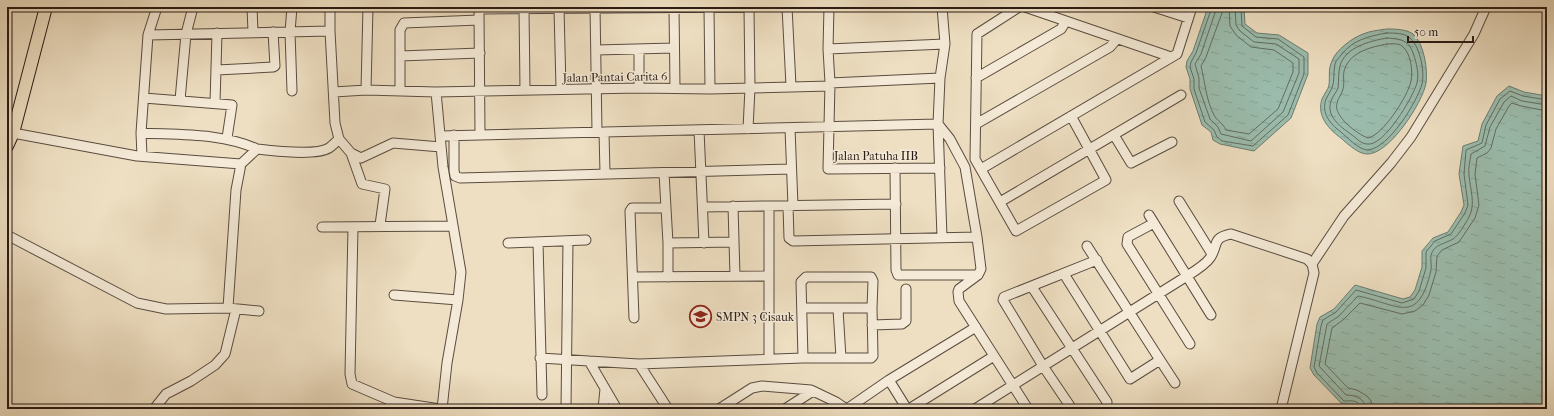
<svg xmlns="http://www.w3.org/2000/svg" width="1554" height="416" font-family="'IM FELL French Canon',serif">
	<style>
		.water { fill: url(#water-ripples); stroke: #6d7c70 }
		.lines { fill: none; stroke-linecap: round; stroke-linejoin: round }
		.shore { stroke: #626c61; stroke-width: 1 }
		.minor-casing { stroke: #5a4c40; stroke-width: 11 }
		.major-casing { stroke: #291b14; stroke-width: 14 }
		.minor { stroke: #f4ead7; stroke-width: 9 }
		.major { stroke: #eedfc2; stroke-width: 12 }
		.labels { text-anchor: middle; stroke-width: 3; stroke-linejoin: round; paint-order: stroke }
		.street-label { font-size: 12px; fill: #291b14; stroke: #f4ead7 }
		.poi-label { font-size: 12px; fill: #291b14; stroke: #f4ead7; text-anchor: start }
	</style>
	<defs>
		<pattern id="water-ripples" width="26" height="14" patternUnits="userSpaceOnUse"><rect width="26" height="14" fill="#9bbdae"/><path d="M2 4q2-2 4 0t4 0M15 11q2-2 4 0t4 0" fill="none" stroke="#86a295"/></pattern>
	</defs>
	<rect width="100%" height="100%" fill="#eedfc2"/>
	<filter id="stains"><feTurbulence type="fractalNoise" baseFrequency=".005" numOctaves="4"/><feColorMatrix values="0 0 0 0 .2 0 0 0 0 .09 0 0 0 0 .02 0 0 0 .5 -.17"/></filter>
	<radialGradient id="worn" r=".72"><stop offset=".6" stop-color="#630" stop-opacity="0"/><stop offset="1" stop-color="#630" stop-opacity=".3"/></radialGradient>
	<path class="water" d="M1208,7h36l1,17 12,9 22,2 29,18v21l-17,44 -37,33 -34,-7 -7,-4 -2,-8 -9,-7 -12,-36v-10l-4,-12 1,-6 6,-10z
		M1387,29c8,0 19,0 26,5 11,9 15,36 13,49 -3,19 -37,72 -59,71 -10,0 -22,-13 -30,-19 -11,-9 -20,-21 -15,-36 2,-5 6,-9 7,-14 1,-8 -1,-16 3,-24 4,-11 20,-23 31,-27 7,-3 16,-4 24,-5z
		M1509,86l15,6 23,4v188l-1,3 1,122h-188l-7,-5 -8,2 -30,-31 -4,-7 7,-44 3,-7 14,-8 21,-24 48,14 7,-2 5,-7 7,-23v-16l11,-13 15,-6 13,-20 3,-7 -5,-31 4,-28 15,-5 4,-17 15,-28z"/>
	<g class="lines">
		<path class="shore" d="M1212,7l-16,46 -5,9 -1,5 4,12v10l11,33 9,8 3,7 5,4 31,5 35,-31 16,-41v-17l-26,-18 -22,-2 -14,-11 -1,-19
			M1217,7l-16,47 -6,10 4,14v10l11,31 8,8 3,7 30,7 32,-29 16,-39v-14l-23,-15 -22,-2 -14,-11 -4,-6 -1,-18
			M1223,7l-1,6 -16,44 -5,9c4,16 5,34 13,49 3,6 9,8 12,15l23,4 29,-25 15,-37v-9l-19,-13 -23,-3 -15,-12 -6,-9 -1,-19
			M1387,33c7,0 18,0 23,5 10,8 15,34 12,46 -5,18 -33,64 -54,66 -9,0 -20,-12 -27,-18 -11,-8 -20,-19 -15,-33 2,-4 4,-7 6,-11 3,-7 1,-16 3,-24 1,-4 4,-6 7,-10 11,-14 27,-18 45,-21z
			M1387,38c17,1 23,3 28,21 2,7 4,16 2,24 -4,14 -33,64 -50,61 -4,0 -8,-3 -10,-5 -12,-10 -32,-20 -26,-38 1,-4 5,-8 7,-13 1,-7 0,-14 2,-22 5,-19 30,-25 47,-28z
			M1387,44c5,0 12,-1 15,2 9,7 11,25 9,35 -3,15 -28,54 -43,57 -11,-4 -35,-22 -31,-35 1,-5 5,-9 6,-14 2,-7 -1,-14 2,-21 7,-17 27,-21 42,-24z
			M1361,409c-1,-10 -10,-8 -17,-8l-27,-28 -3,-6 7,-41 2,-6 13,-8 20,-22 46,13 12,-4 5,-8 7,-23v-16l9,-11 16,-7 14,-21 3,-8 -4,-31 2,-24 16,-7 4,-18 14,-26 10,-8 13,5 24,4
			M1366,409c-1,-11 -11,-14 -20,-14l-27,-29 8,-42 12,-8 19,-20c40,8 60,31 73,-26 1,-5 -1,-11 0,-15 3,-11 14,-11 22,-16 6,-4 12,-15 16,-22 7,-13 1,-28 0,-42 -1,-7 1,-14 2,-21l14,-8 5,-19 14,-25 7,-6 11,5 25,4
			M1372,409l-1,-8 -4,-5 -10,-6 -9,-2 -23,-24 7,-36 11,-8 17,-17 42,11 13,-3 8,-6 6,-10 7,-23 1,-16 5,-6 17,-8 16,-24 4,-13 -4,-31 2,-16 10,-5 4,-5 5,-19 13,-23 3,-3 9,3 26,5"/>
		<defs>
			<path id="minor" d="M252,7l1,25
				M595,7l2,125
				M787,7l4,79
				M829,7l-1,42 2,34 -2,86 112,-1
				M942,7l3,37 -5,34 -2,46 12,15 15,28 12,70 4,32 -3,6 -19,14 -1,3 1,9 69,108
				M1019,7l-42,27 -2,125 41,72 90,-51 -35,-64
				M1025,7l146,50
				M1154,7l34,11
				M524,8l1,82
				M559,8l2,81
				M674,8l1,80
				M709,8l1,81
				M479,9l270,-2 1,81 -2,41
				M479,14l1,120
				M148,35l182,-4
				M828,49l117,-5
				M596,50l78,-2
				M400,56l80,-3
				M217,70l56,-3 2,-1 -2,-34
				M976,78l85,-49 5,-8
				M830,83l110,-5
				M639,88v-39
				M366,90l2,-83
				M292,91l-2,-59 2,-25
				M400,91v-61l4,-7 75,-3
				M334,92l32,-2 70,2 203,-4 71,1 120,-3
				M436,92l7,75 18,105 -3,28 -11,63 -5,46
				M144,98l88,7 -5,33
				M180,100l6,-66 7,-27
				M215,103l2,-70
				M976,124l134,-77 7,-8
				M790,128l3,78
				M699,130l5,113
				M604,132l1,41
				M13,133l124,23 104,8
				M141,133c39,2 81,0 116,16
				M454,135v35l1,6 5,2 331,-9
				M1114,135l17,28 41,-21
				M440,136l498,-12 4,113
				M339,139l12,14 11,31 23,5 -5,36
				M351,153l10,5 32,-15 48,4
				M142,156l-1,-23 7,-98 9,-28
				M895,168l1,102 2,5h80
				M981,169l196,-115 15,-47
				M664,173l4,70v34
				M1179,201l33,53
				M1000,202l181,-107
				M733,206l2,70
				M788,206l1,32 4,3 184,-4
				M703,207l193,-3
				M1149,215l62,100
				M1154,223l-26,14 -1,7 63,100
				M322,227l131,-1
				M353,227l-3,147 2,10 42,18 46,7
				M7,235l130,68 29,6 62,-1 31,3
				M538,242l4,153
				M508,243l78,-3
				M668,243l66,-1
				M1312,264l32,-48 47,-53 20,-26 63,-103 12,-27
				M1064,274l66,105 30,-19 -73,-114
				M633,277l136,-1
				M1032,287l75,115 -1,6 -2,1
				M394,295l64,5
				M228,308l8,-118 5,-26 16,-15c17,2 59,7 72,-1 4,-3 7,-6 10,-9l-4,-16 -5,-92v-24
				M802,308h70
				M838,309l3,49
				M634,318l-4,-107 2,-3h34
				M872,325l30,-1 4,-3v-32
				M540,358l49,3 28,48
				M769,359v-153
				M1160,360l15,23
				M589,361l50,3 164,-6h68l2,-2 -1,-48 1,-27 -2,-4h-65l-5,5 2,76
				M639,364l29,45
				M889,380l18,29
				M154,409l12,-15 25,-13 24,-16 10,-11 11,-45
				M566,409l2,-168
				M603,409l2,-20
				M719,409l33,-21 10,-2 49,4 25,12 10,7
				M785,409l28,-18
				M847,409l42,-29 87,-53
				M909,409l85,-53
				M975,409l212,-133c8,-5 18,-11 23,-18 9,-13 1,-20 21,-24l76,25 5,5 2,9 -33,136
				M1072,409l-29,-43 -40,-66 1,-3 93,-37"/>
			<path id="major" d="M7,146l6,-13 33,-126"/>
		</defs>
		<use href="#minor" class="minor-casing"/>
		<use href="#major" class="major-casing"/>
		<use href="#minor" class="minor"/>
		<use href="#major" class="major"/>
	</g>
	<defs>
		<symbol id="school-ring" viewBox="-11 -11 22 22"><circle r="9.5" fill="#f4ead7" stroke="#8f2418" stroke-width="1.5"/><path d="M0-5L7-2L0 1L-7-2ZM-4 1L0 2.5L4 1V4Q0 6-4 4Z" fill="#8f2418"/></symbol>
	</defs>
	<g fill-rule="evenodd">
		<use href="#school-ring" x="688" y="304" width="25" height="25"/>
	</g>
	<g class="labels">
		<g class="street-label">
			<text transform="translate(615 77) rotate(-1)" y="4">Jalan Pantai Carita 6</text>
			<text x="876" y="160">Jalan Patuha IIB</text>
		</g>
		<g class="poi-label">
			<text x="716" y="321">SMPN 3 Cisauk</text>
		</g>
	</g>
	<rect width="1554" height="416" fill="none" stroke="#eedfc2" stroke-width="24"/>
	<rect x="8" y="8" width="1538" height="400" fill="none" stroke="#291b14" stroke-width="2"/>
	<rect x="12" y="12" width="1530" height="392" fill="none" stroke="#291b14"/>
	<path d="M1408 36v6h65v-6" fill="none" stroke="#291b14" stroke-width="2"/>
	<text x="1414" y="36" font-size="12" fill="#291b14" stroke="#f4ead7" stroke-width="3" paint-order="stroke">50 m</text>
	<rect width="100%" height="100%" filter="url(#stains)"/>
	<rect width="100%" height="100%" fill="url(#worn)"/>
</svg>
